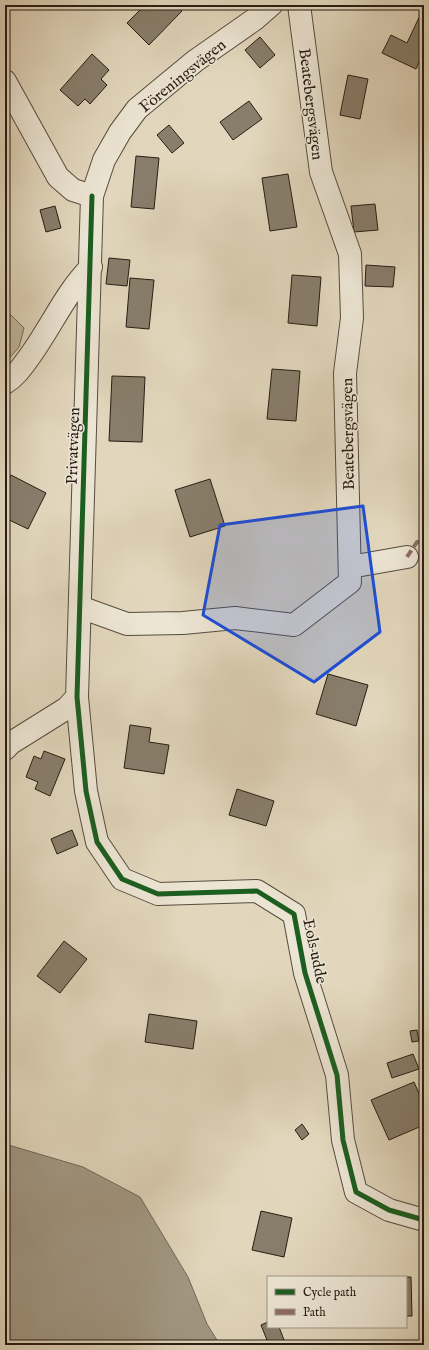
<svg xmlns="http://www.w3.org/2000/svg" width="429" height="1350" font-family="'IM FELL English',serif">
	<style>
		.green { fill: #c2b7a0; stroke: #746a5a }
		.water { fill: #a29884; stroke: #716758 }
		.building { fill: #887e6c; stroke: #271d15 }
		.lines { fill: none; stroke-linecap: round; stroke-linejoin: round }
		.minor-casing { stroke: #564c3f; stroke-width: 24 }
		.minor { stroke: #ece5d4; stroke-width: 22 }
		.quiet { stroke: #8d6e63; stroke-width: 4; stroke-dasharray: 8 4; stroke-linecap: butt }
		.cycleway-casing { stroke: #ece5d4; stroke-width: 8 }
		.cycleway { stroke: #1b5e20; stroke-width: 5 }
		.marked { fill: #1d4ed8; fill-opacity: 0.2; stroke: #1d4ed8; stroke-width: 3; stroke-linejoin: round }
		.labels { text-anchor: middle; stroke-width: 3; stroke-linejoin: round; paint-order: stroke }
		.street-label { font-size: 16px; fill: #271d15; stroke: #ece5d4 }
	</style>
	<rect width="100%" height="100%" fill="#e2d7bd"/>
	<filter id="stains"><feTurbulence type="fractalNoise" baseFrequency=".005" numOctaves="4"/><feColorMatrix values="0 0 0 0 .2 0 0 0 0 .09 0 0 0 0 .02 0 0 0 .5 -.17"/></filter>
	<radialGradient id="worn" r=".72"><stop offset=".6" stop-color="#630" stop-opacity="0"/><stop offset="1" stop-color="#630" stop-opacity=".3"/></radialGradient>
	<path class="green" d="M11,315l13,13 -5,19 -14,16v-47z"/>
	<path class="water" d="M5,1144l78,23 57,30 48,80 19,47 13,21h-215z"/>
	<path class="building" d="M145,5h31l6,6 -33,34 -22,-22z
		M424,7v45l-8,17 -34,-16 9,-18 16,8z
		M260,37l15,18 -15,13 -15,-18z
		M92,54l17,16 -8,9 6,6 -17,19 -5,-5 -7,7 -18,-16z
		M348,75l20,4 -8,40 -20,-4z
		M249,101l13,18 -29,21 -13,-18z
		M169,125l15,18 -12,10 -15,-18z
		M136,156l23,2 -5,51 -23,-2z
		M288,174l9,53 -27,4 -8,-53z
		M375,204l3,26 -24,2 -3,-26z
		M55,206l6,22 -15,4 -6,-22z
		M109,258l21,2 -3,26 -21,-2z
		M366,265l29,2 -2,20 -28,-1z
		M292,275l29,2 -4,49 -29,-3z
		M130,278l24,2 -5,49 -23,-2z
		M272,369l28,2 -4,50 -29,-2z
		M112,376l33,1 -3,65 -33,-1z
		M11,475l35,18 -18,36 -23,-11v-32z
		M210,479l15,47 -35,11 -15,-47z
		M328,674l40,11 -12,41 -40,-12z
		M130,725l21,3 -2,14 20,3 -5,29 -40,-6z
		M44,751l21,8 -15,37 -15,-7 3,-7 -12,-5 8,-21 7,3z
		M237,789l37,12 -8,25 -37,-11z
		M72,830l6,15 -21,9 -6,-15z
		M64,941l23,18 -27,34 -23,-17z
		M149,1014l48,7 -4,28 -48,-7z
		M417,1030l2,11 -7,1 -2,-11z
		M413,1054l6,15 -27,9 -5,-15z
		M414,1082l10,23v20l-35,15 -18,-40z
		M302,1124l7,10 -7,6 -7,-10z
		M261,1211l31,7 -8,39 -32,-7z
		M387,1277h24l1,39h-6v-39z
		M268,1322v5h11l7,18h-17l-8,-20z"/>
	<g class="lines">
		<defs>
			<path id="minor" d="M5,81l53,96 15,13 19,6 12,-36 16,-28 17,-23 58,-48 60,-42 16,-14
				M92,196l-15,501 9,94 11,51 25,37 36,15 99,-3 37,23 11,59 32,102 6,65 13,52 33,18 35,10
				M5,383c11,-7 17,-16 25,-27 21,-29 36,-64 61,-89
				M350,567l57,-10
				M80,607l47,17 56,-1 52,-5 59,7 56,-43 -5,-209 7,-55 -2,-64 -29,-82 -22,-167
				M5,749l6,-6 56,-35 10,-11"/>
		</defs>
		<use href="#minor" class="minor-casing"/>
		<use href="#minor" class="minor"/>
		<path class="quiet" d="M407,557l10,-15 7,-1"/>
		<defs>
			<path id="cycleway" d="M92,196l-15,501 9,94 11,51 25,37 36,15 99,-3 37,23 11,59 32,102 6,65 13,52 33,18 35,10"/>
		</defs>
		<use href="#cycleway" class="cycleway-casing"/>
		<use href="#cycleway" class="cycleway"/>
	</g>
	<path class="marked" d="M363,506l17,126 -66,50 -111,-67 17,-90z"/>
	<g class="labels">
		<g class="street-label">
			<text transform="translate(182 75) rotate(-39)" y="6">Föreningsvägen</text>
			<text transform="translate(312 104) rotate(83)" y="6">Beatebergsvägen</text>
			<text transform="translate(347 434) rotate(-91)" y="6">Beatebergsvägen</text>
			<text transform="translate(72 446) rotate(-88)" y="6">Privatvägen</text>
			<text transform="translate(316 951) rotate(78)" y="6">Eols udde</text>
		</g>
	</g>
	<rect width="429" height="1350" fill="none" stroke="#e2d7bd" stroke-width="20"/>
	<rect x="6" y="6" width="417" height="1338" fill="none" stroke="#271d15" stroke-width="2"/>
	<rect x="10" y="10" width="409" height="1330" fill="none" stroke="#271d15"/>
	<rect x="267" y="1276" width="140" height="52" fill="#ece5d4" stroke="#9d9588"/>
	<rect x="275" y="1289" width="20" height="6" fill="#1b5e20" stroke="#9d9588"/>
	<text x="303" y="1296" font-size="12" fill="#271d15">Cycle path</text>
	<rect x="275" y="1309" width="20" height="6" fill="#8d6e63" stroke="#9d9588"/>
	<text x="303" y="1316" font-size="12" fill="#271d15">Path</text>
	<rect width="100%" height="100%" filter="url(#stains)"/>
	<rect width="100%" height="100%" fill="url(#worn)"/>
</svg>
